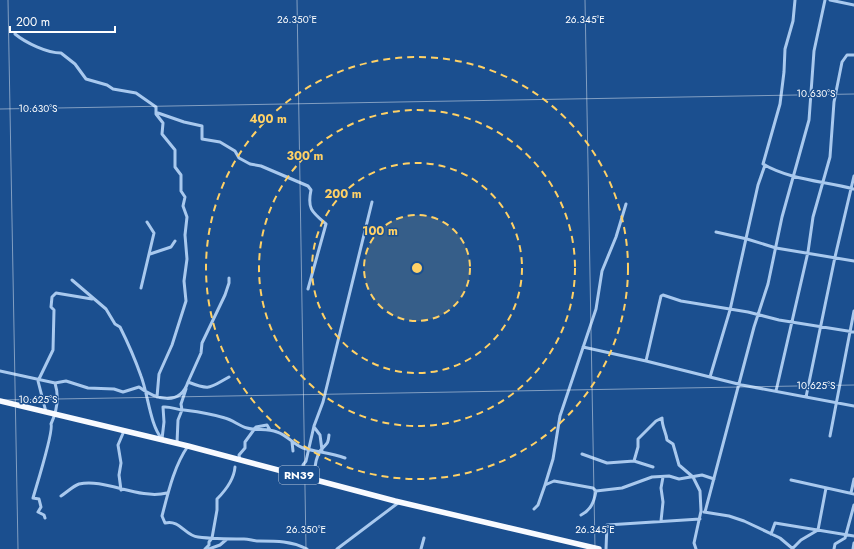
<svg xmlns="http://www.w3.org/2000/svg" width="854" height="549" font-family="Jost,sans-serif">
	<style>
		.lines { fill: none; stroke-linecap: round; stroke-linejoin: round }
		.minor { stroke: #a9c9ee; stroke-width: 3 }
		.trunk { stroke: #f8faff; stroke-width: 5.5 }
		.ticks { fill: none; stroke: #fff; stroke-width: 1; stroke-opacity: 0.45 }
		.ring { fill: none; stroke: #ffd166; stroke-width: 2; stroke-dasharray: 7 5 }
		.labels { text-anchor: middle; stroke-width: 3; stroke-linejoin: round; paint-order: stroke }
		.shield { fill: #1b4f8f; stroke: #bbcadd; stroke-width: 1 }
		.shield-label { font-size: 11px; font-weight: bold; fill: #fff }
		.ticks-label { font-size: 10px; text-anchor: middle; fill: #fff; stroke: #1b4f8f; stroke-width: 3; stroke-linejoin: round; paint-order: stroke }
		.centre { fill: #ffd166; stroke: #1b4f8f; stroke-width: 2 }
		.ring-label { font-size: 12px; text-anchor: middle; font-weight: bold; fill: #ffd166; stroke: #1b4f8f; stroke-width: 3; stroke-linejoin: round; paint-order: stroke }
	</style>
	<rect width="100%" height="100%" fill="#1b4f8f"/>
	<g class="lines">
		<path class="minor" d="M795,0l-2,21 -8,28 -1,23 -4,32 -17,60c27,16 61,17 91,25
			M830,0l24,5
			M15,34c11,9 32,19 46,19l14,11 11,15 21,6 6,4 23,4 20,14v7l7,9 -1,11 13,16v17l6,8v16l4,6 -2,9 4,11 -2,18 2,24 -3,22 2,20 -14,44 -13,29 -2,23
			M158,113l26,9 18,4v13l18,3 15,9 4,7 11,6 11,2 47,20 3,4c-4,19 1,22 15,34l-18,65
			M716,232l31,7 29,9 78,13
			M150,254l21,-7 4,-6
			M72,280l34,29 9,15 5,3c8,16 15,32 21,49 7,18 9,49 21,63
			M141,288l13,-55 -7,-11
			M583,347l63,14 15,-65 2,-1 18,6 67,11 31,8 75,12
			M646,361l96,24 112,21
			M0,371l55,12
			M710,377l20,-67 28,-125 7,-20
			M188,382l13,-29 1,-10 23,-48 4,-12v-5
			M776,391l32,-139 5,-35 17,-60 4,-55 8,-40 5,-7h7
			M806,397l29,-140 19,-81
			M46,412l-8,-31 15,-31 1,-40 -3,-3 1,-10 4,-4 36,6
			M314,427l6,8 2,15
			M830,436l24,-125
			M162,439l2,-17 -1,-15c8,-1 13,3 21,3 16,2 25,3 41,8 8,2 14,8 22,10 10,3 20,0 30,4 10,3 17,13 26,16 14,4 28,5 42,10
			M292,442l1,9
			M177,443l1,-23 4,-10 -1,-6 5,-15
			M188,446c-14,20 -20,47 -26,70l3,7c15,-4 20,13 33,14 15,2 30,2 46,2 5,0 10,2 15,2 18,0 32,0 48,8
			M582,454l25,9 27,-2 19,6
			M240,460l-1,-5 6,-7v-6l11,-15 11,-2 3,5
			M634,461l4,-14v-8l18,-18 6,-3c0,9 4,14 5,22l6,4 6,21 14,12 7,14 1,20 -7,32 2,6
			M303,476v-11l3,-4 8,-35 9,-24 49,-200
			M316,480c-2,-10 -1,-20 4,-29 6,-8 8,-5 9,-16
			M791,480l63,14
			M545,485l8,-26 7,-43 36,-107 6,-38 14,-34 10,-33
			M121,490l-2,-15 2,-12 -3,-18 6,-14
			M851,493l3,-14
			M61,496c5,-3 12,-10 18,-12 26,-6 59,16 88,9
			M534,509l4,-4 7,-20 9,-4 39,7 3,3 26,-3 30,-11 17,-1 10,3 23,-4 12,4
			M704,512l25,4 15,5 36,17 13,11
			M705,512l49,-185 14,-43 14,-67 27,-97 5,-69 11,-51
			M581,515c10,-5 13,-13 15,-24
			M45,518l-1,-3 -6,-3 3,-5 -2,-8 -6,-1c3,-11 21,-67 18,-74 6,-13 8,-28 4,-41l11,-2 22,7 26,1 9,3 16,-5c16,12 41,20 49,-5 23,9 21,6 41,-5
			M661,521l2,-19 -2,-14 2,-11
			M771,534l4,-11 79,13
			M205,549l4,-4v-3l3,-4 5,-28v-11c9,-9 17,-19 18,-32
			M209,549l11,-4 7,-6
			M337,549l61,-46
			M421,549l3,-11
			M606,549l1,-24 93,-6
			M792,549l9,-9 17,-10 8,-42
			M834,549l1,-5 10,-6 9,-33
			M853,549l1,-6"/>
		<path class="trunk" d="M0,401l188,45 207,55 204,48"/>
	</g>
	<path class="ticks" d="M8,0l10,549M297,0l9,549M585,0l10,549M0,109l854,-15M0,400l854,-15"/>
	<circle cx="417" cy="268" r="53" fill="#ffd166" fill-opacity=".12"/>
	<g class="ring">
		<circle cx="417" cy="268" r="53"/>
		<circle cx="417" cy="268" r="105"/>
		<circle cx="417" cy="268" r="158"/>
		<circle cx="417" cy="268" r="211"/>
	</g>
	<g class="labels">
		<rect class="shield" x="279" y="466" width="40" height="18" rx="3"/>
		<g class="shield-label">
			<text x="299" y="479">RN39</text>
		</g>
	</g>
	<g class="ticks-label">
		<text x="297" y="23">26.350°E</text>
		<text x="585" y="23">26.345°E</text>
		<text x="816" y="97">10.630°S</text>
		<text x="38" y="112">10.630°S</text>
		<text x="816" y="389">10.625°S</text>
		<text x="38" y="403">10.625°S</text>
		<text x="306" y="533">26.350°E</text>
		<text x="595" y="533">26.345°E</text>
	</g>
	<circle cx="417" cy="268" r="6" class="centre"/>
	<g class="ring-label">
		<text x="268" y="123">400 m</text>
		<text x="305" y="160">300 m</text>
		<text x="343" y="198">200 m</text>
		<text x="380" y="235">100 m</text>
	</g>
	<path d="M10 26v6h105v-6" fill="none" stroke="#ffffff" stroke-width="2"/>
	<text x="16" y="26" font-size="12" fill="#ffffff" stroke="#1b4f8f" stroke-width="3" paint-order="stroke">200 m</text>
</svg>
